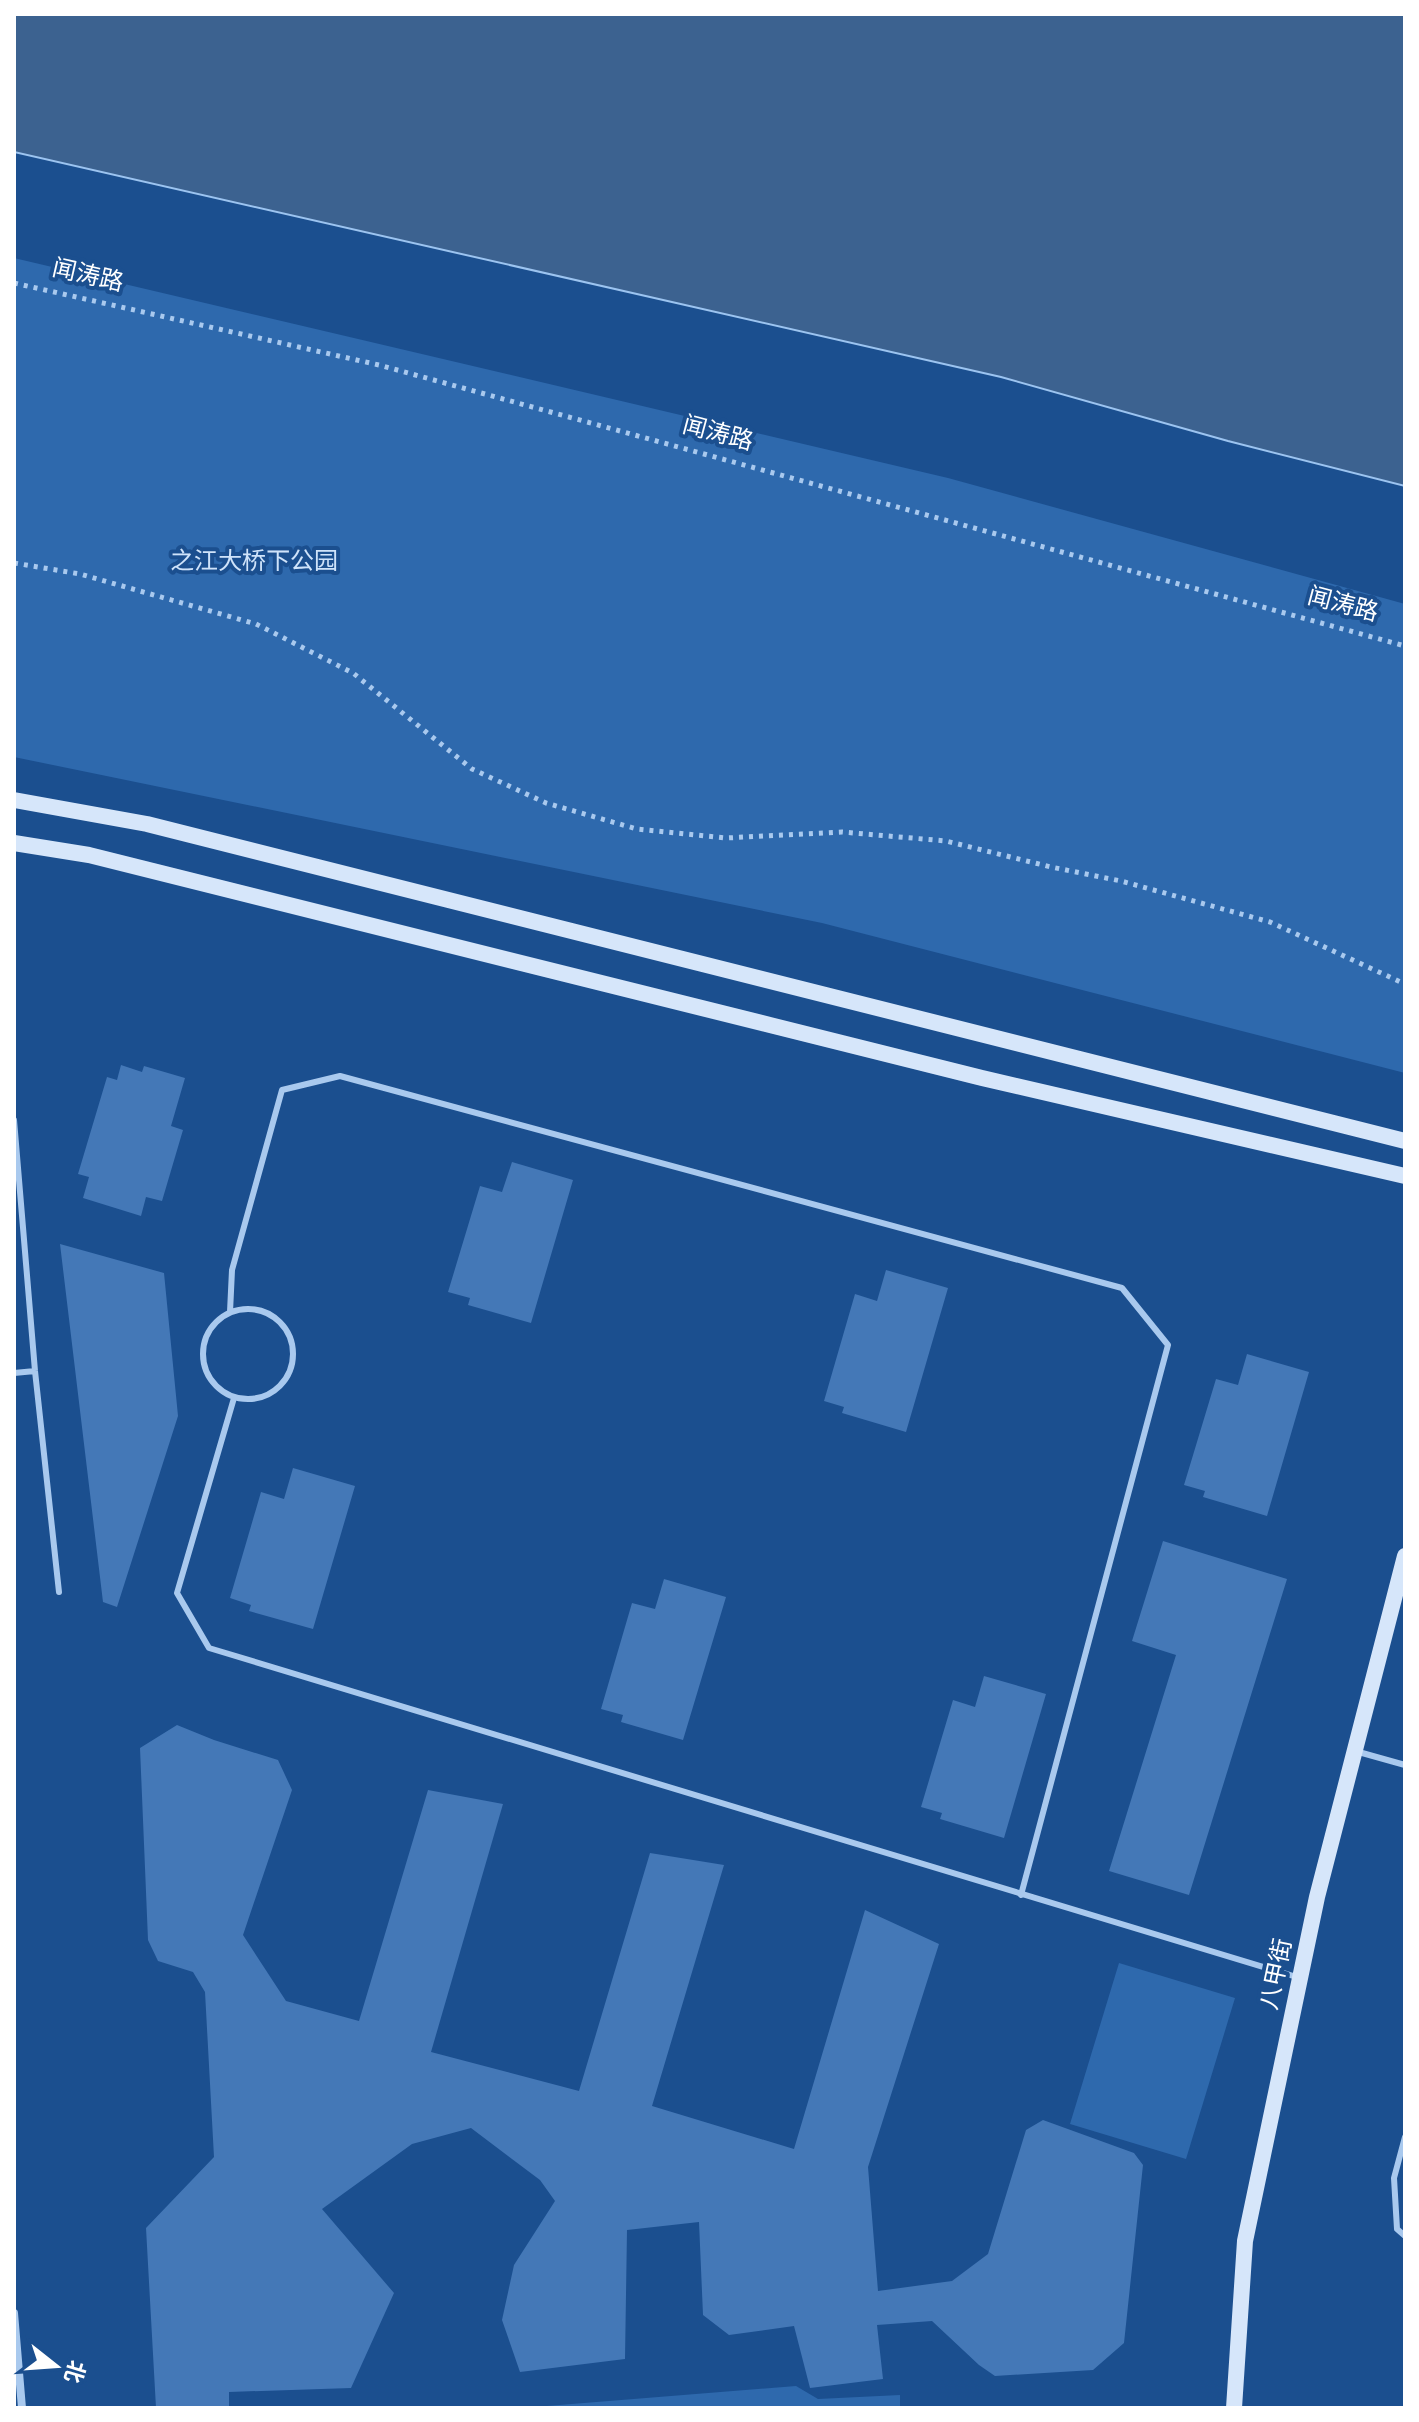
<svg xmlns="http://www.w3.org/2000/svg" width="1419" height="2422" font-family="Roboto,'Noto Sans SC',sans-serif">
	<style>
		.green { fill: #2e69ad }
		.water { fill: #3c6290; stroke: #9cc4f0; stroke-width: 2 }
		.building { fill: #4478b7 }
		.lines { fill: none; stroke-linecap: round; stroke-linejoin: round }
		.path { stroke: #a9c9ee; stroke-width: 5; stroke-dasharray: 4 6; stroke-linecap: butt }
		.lane { stroke: #a9c9ee; stroke-width: 6 }
		.street { stroke: #a9c9ee; stroke-width: 8 }
		.secondary { stroke: #d6e6fa; stroke-width: 16 }
		.labels { text-anchor: middle; stroke-width: 8; stroke-linejoin: round; paint-order: stroke }
		.street-label { font-size: 24px; fill: #fff; stroke: #1b4f8f }
		.park-label { font-size: 24px; fill: #cfe3fa; stroke: #1b4f8f }
	</style>
	<rect width="100%" height="100%" fill="#1b4f8f"/>
	<path class="green" d="M14,258l934,220 457,126v469l-583,-150 -808,-166z
		M1119,1963l116,35 -49,161 -116,-35z
		M796,2386l22,13 82,-4v13h-378z"/>
	<path class="water" d="M14,14h1391v472l-177,-45 -227,-64 -987,-225z"/>
	<path class="building" d="M121,1065l21,7 2,-6 41,12 -14,48 12,4 -21,71 -16,-4 -5,19 -58,-18 6,-21 -11,-3 29,-97 10,3z
		M512,1162l61,18 -42,143 -63,-18 2,-7 -22,-6 32,-106 22,6z
		M60,1244l104,29 14,143 -61,191 -14,-5z
		M886,1270l62,18 -42,144 -64,-19 2,-6 -20,-6 31,-107 22,7z
		M1247,1354l62,18 -42,144 -64,-19 2,-6 -21,-6 32,-106 22,6z
		M293,1468l62,18 -42,143 -64,-18 2,-6 -21,-7 31,-106 23,7z
		M1163,1541l124,38 -98,316 -80,-24 67,-216 -44,-14z
		M664,1579l62,18 -43,143 -62,-18 2,-7 -22,-6 31,-106 23,6z
		M984,1676l62,18 -42,144 -64,-19 2,-6 -21,-6 32,-107 22,7z
		M177,1725l37,15 64,20 14,30 -49,145 43,66 73,20 69,-231 75,14 -72,248 148,39 71,-238 74,12 -72,241 142,43 71,-239 74,34 -71,223 10,124 74,-10 36,-27 38,-124 17,-10 91,33 9,12 -19,178 -31,27 -98,6 -16,-11 -47,-44 -55,4 6,54 -73,9 -16,-62 -65,9 -26,-20 -4,-93 -72,8 -2,129 -105,13 -18,-52 12,-55 41,-64 -15,-21 -69,-52 -59,16 -90,65 72,84 -43,95 -122,4v16h-73l-10,-180 68,-71 -9,-165 -12,-20 -35,-11 -10,-21 -8,-192z"/>
	<g class="lines">
		<path class="path" d="M14,283l365,82 1026,281
			M14,563l66,11 176,50 97,49 119,96 74,34 91,26 89,9 116,-6 104,9 105,26 70,14 149,41 135,62"/>
		<path class="lane" d="M14,1120l21,251 24,221
			M203 1354a45 45 0 1 1 90 0a45 45 0 1 1-90 0Z
			M230,1312l2,-42 50,-180 58,-14 782,212 46,57 -147,550
			M14,1373l21,-2
			M234,1398l-57,195 32,55 1091,330
			M1355,1751l50,14
			M1405,2137l-11,41 3,51 8,7"/>
		<path class="street" d="M14,2313l8,95"/>
		<path class="secondary" d="M14,800l133,24 1258,317
			M14,843l75,12 893,223 423,98
			M1234,2408l11,-167 72,-344 88,-341"/>
	</g>
	<g class="labels">
		<g class="street-label">
			<text transform="translate(88 275) rotate(13)" y="8">闻涛路</text>
			<text transform="translate(718 433) rotate(15)" y="8">闻涛路</text>
			<text transform="translate(1343 604) rotate(15)" y="8">闻涛路</text>
			<text transform="translate(1276 1974) rotate(-78)" y="8">八甲街</text>
		</g>
		<g class="park-label">
			<text x="254" y="569">之江大桥下公园</text>
		</g>
	</g>
	<rect width="1419" height="2422" fill="none" stroke="#ffffff" stroke-width="32"/>
	<g transform="translate(56 2366) rotate(107)" stroke="#1b4f8f" stroke-width="6" paint-order="stroke">
	<path d="M0-6L14 30L0 20L-14 30Z" fill="#ffffff"/>
	<text y="-12" font-size="22" font-weight="bold" text-anchor="middle" fill="#ffffff">北</text>
	</g>
</svg>
